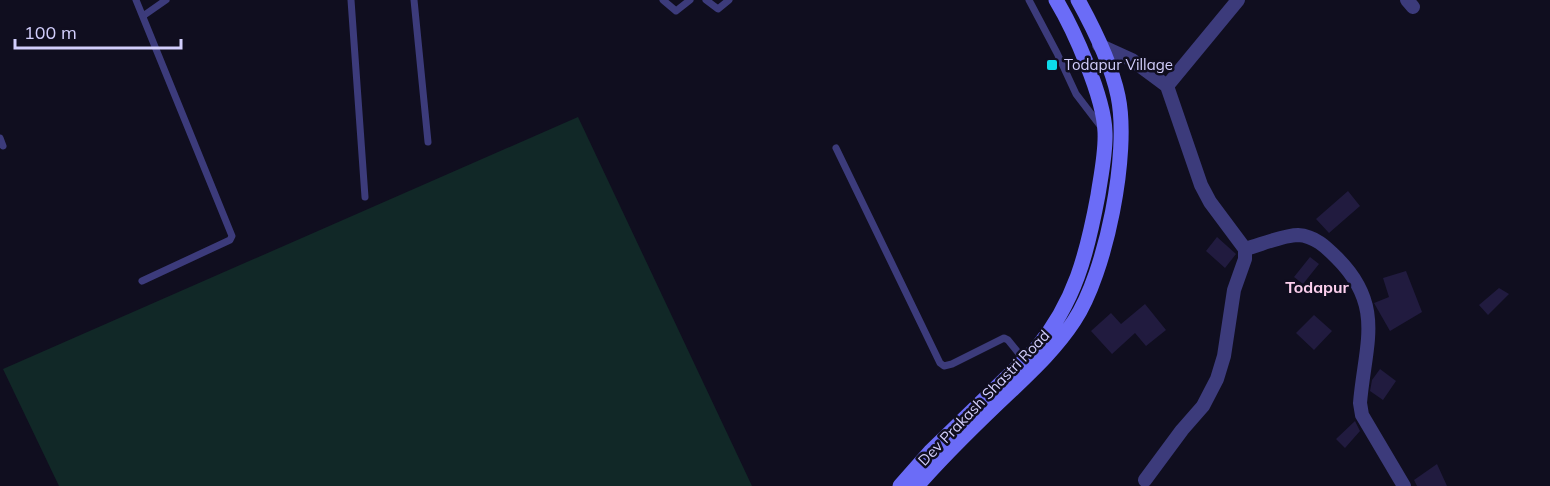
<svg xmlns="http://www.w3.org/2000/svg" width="1550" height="486" font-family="Mulish,sans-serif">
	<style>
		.green { fill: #112827 }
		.building { fill: #211b3f }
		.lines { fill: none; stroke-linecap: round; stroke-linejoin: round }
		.lane { stroke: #3c3b7b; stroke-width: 7 }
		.street { stroke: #3c3b7b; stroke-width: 14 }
		.secondary { stroke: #6b6cf7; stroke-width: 15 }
		.poi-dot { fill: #0ddae9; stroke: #100e1f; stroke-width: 2 }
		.labels { text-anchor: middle; stroke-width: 5; stroke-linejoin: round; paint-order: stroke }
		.poi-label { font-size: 15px; fill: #d2cefc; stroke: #100e1f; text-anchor: start }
		.street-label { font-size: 15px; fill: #d2cefc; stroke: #100e1f }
		.neighbourhood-label { font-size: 16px; font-weight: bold; fill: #fcd0ee; stroke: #100e1f }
	</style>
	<rect width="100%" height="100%" fill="#100e1f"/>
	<path class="green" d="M578,117l174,369h-693l-56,-117z"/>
	<path class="building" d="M1348,191l12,15 -31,27 -13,-14z
		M1217,237l19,17 -11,14 -19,-17z
		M1310,257l9,7 -16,20 -9,-7z
		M1406,271l16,41 -32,19 -16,-28 15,-6 -6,-19z
		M1499,288l10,6 -21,21 -9,-10z
		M1145,304l21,26 -20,16 -11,-13 -23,21 -21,-23 20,-18 10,11z
		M1314,315l18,16 -18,19 -18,-17z
		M1380,369l16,12 -13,19 -13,-9 2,-11z
		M1355,421l5,10 -15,17 -9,-9z
		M1437,464l10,22h-30l-3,-6z"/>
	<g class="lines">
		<path class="lane" d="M136,0l96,236 -2,4 -88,41
			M351,0l14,197
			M414,0l14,142
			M663,0l13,11 14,-11
			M706,0l12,9 11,-9
			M1029,0l28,53 19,41 26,34
			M143,16l23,-16
			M0,138l3,8
			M836,148l104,215 4,3 8,-2 52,-26 4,2 17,21"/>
		<path class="street" d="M1407,0l6,7
			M1099,45l33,15 35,26 34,99 9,17 35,47v10l-11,31 -10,66 -7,23 -14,27 -21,24 -37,50
			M1167,86l71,-86
			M1245,249c15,-4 39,-14 53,-14 17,1 28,12 39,23 48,48 28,86 23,145l2,12 42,71"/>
		<path class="secondary" d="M900,486l30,-34 106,-103c39,-47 51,-95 62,-154 3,-20 8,-43 7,-63 -1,-35 -31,-102 -49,-132
			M917,486c30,-34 63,-66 96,-97 22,-21 44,-42 61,-68 32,-48 56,-168 44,-225 -7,-33 -24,-67 -40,-96"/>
	</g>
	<rect class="poi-dot" x="1046" y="59" width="12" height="12" rx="3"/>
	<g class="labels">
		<g class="poi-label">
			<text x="1064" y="70">Todapur Village</text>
		</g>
		<g class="street-label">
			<text transform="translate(984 398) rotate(-46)" y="5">Dev Prakash Shastri Road</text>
		</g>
		<g class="neighbourhood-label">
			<text x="1317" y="293">Todapur</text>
		</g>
	</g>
	<path d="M15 39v9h166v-9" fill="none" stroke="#d2cefc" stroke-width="3"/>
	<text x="24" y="39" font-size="18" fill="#d2cefc" stroke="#100e1f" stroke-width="4.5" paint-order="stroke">100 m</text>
</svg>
